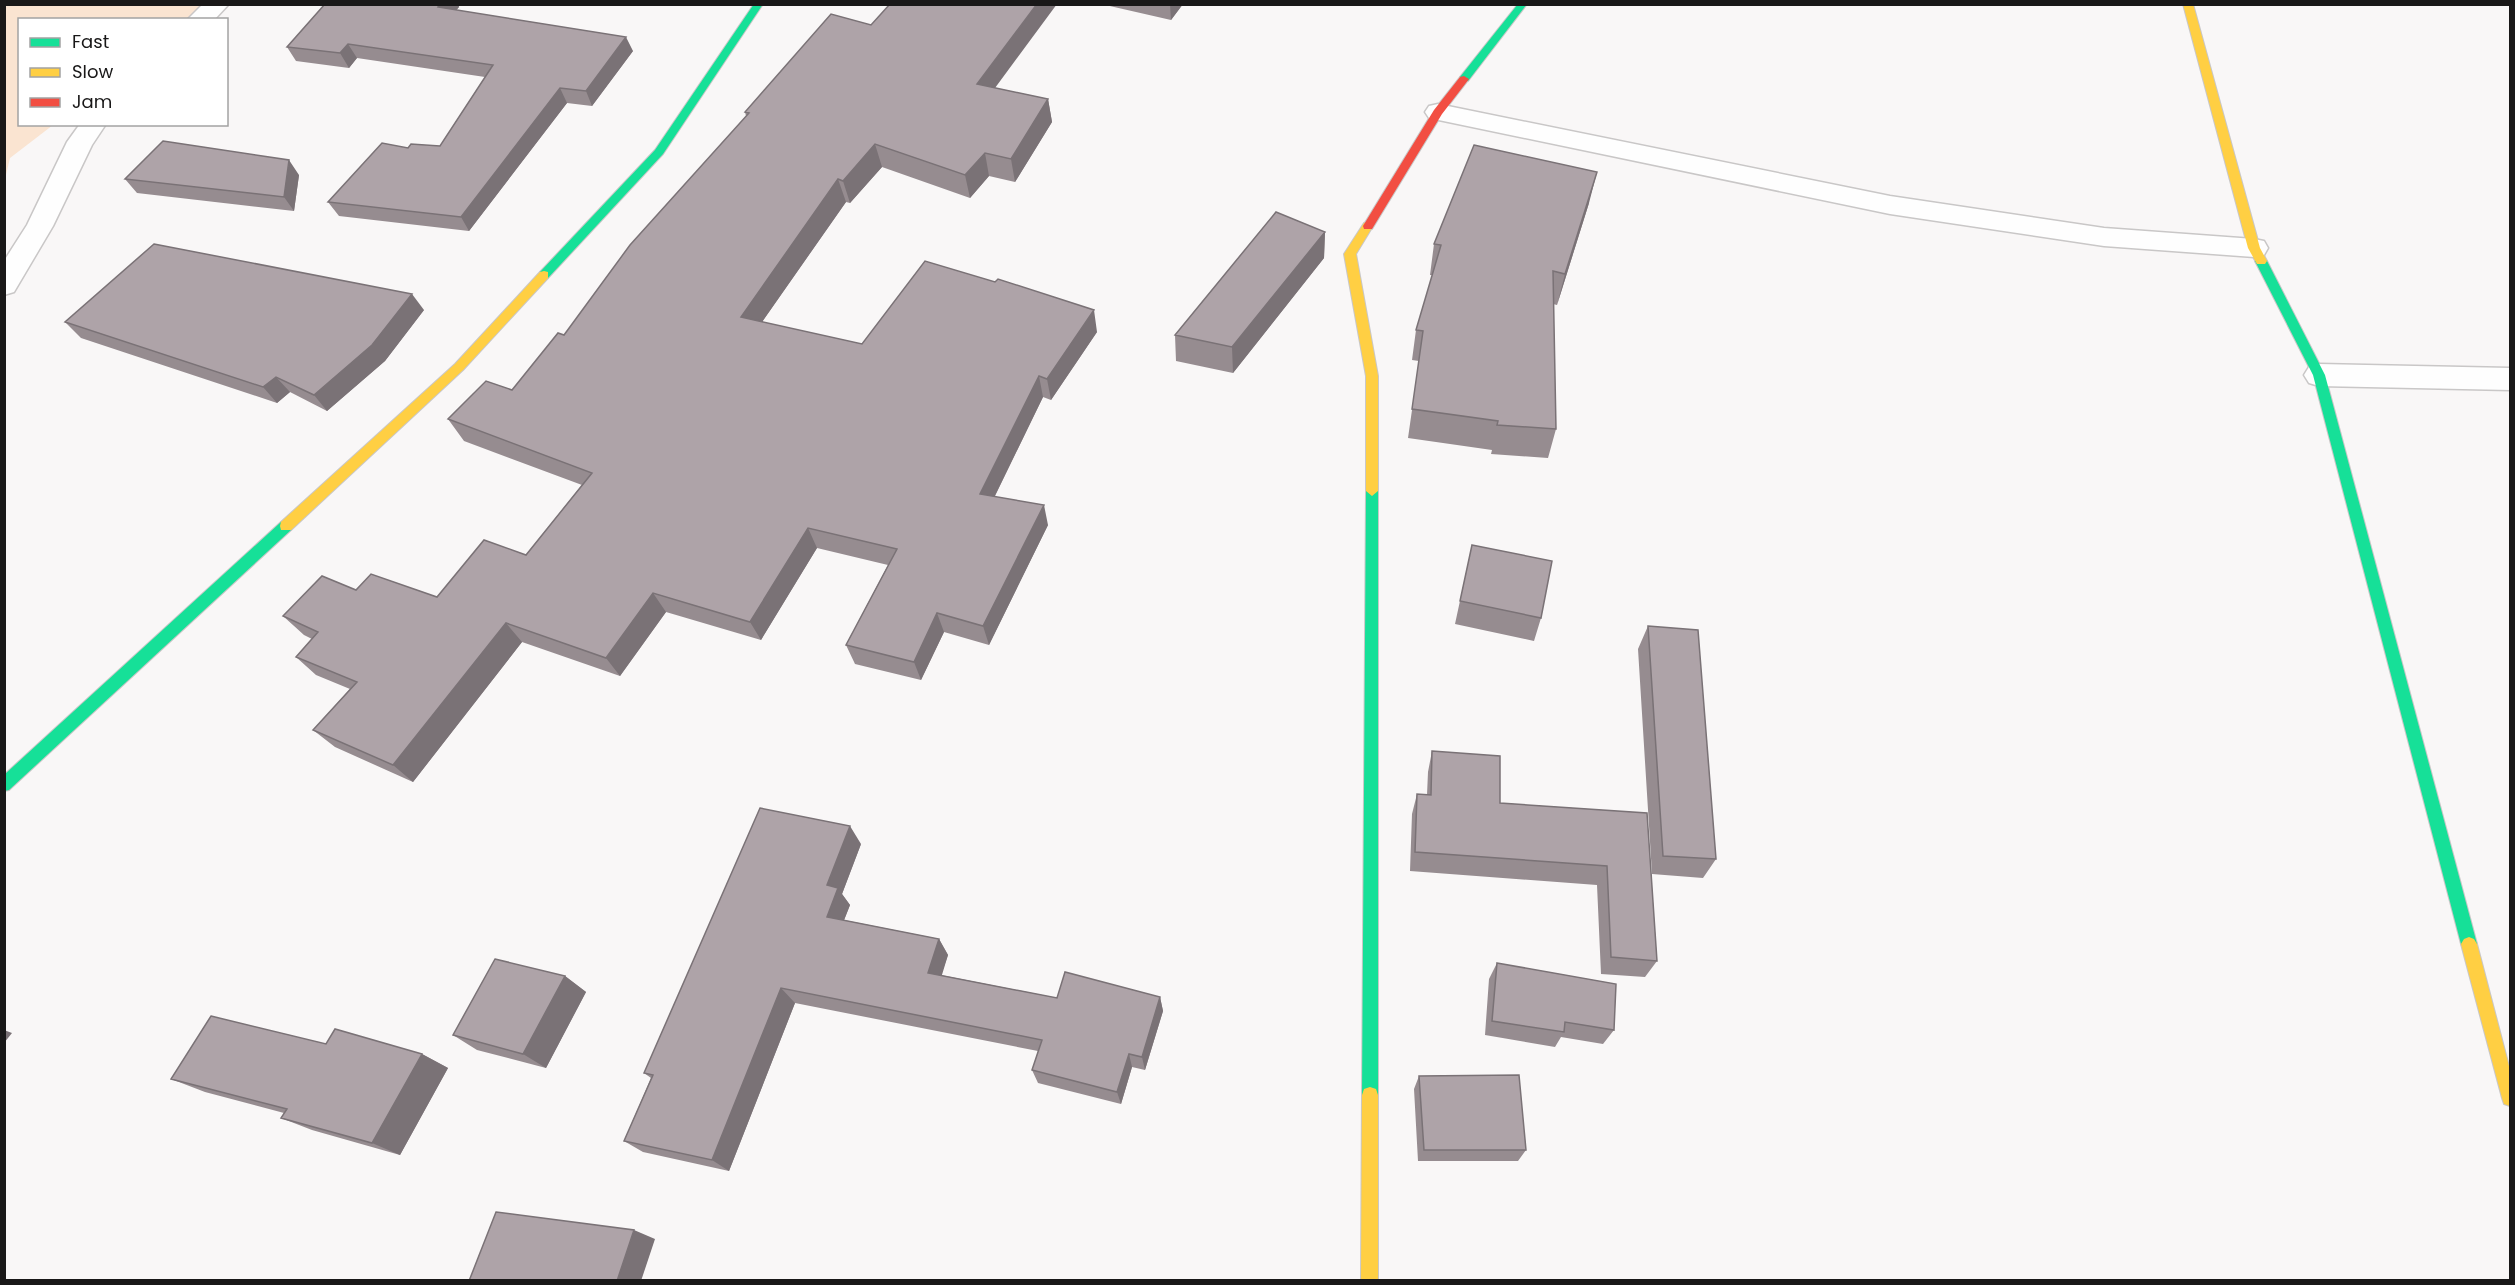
<svg xmlns="http://www.w3.org/2000/svg" width="2515" height="1285" font-family="Poppins,sans-serif">
	<style>
		.green { fill: #fae4d1 }
		.lines { fill: none; stroke-linecap: round; stroke-linejoin: round }
		.street-casing { stroke: #c9c7c7; stroke-width: 3 }
		.fast-casing { stroke: #c9c7c7; stroke-width: 2 }
		.slow-casing { stroke: #c9c7c7; stroke-width: 2 }
		.jam-casing { stroke: #c9c7c7; stroke-width: 2 }
		.street { fill: #fefefe; fill-rule: evenodd }
		.fast { fill: #16e098; fill-rule: evenodd }
		.slow { fill: #ffcf43; fill-rule: evenodd }
		.jam { fill: #f24e42; fill-rule: evenodd }
		.wall { fill: #968c90 }
		.shaded-wall { fill: #7a7276 }
		.building { fill: #aea3a8; stroke: #7a7276; stroke-width: 1.5 }
	</style>
	<rect width="100%" height="100%" fill="#f9f7f7"/>
	<path class="green" d="M5,5h203l-20,14 -168,1v104l33,1 -43,33 -5,21z"/>
	<g class="lines">
		<defs>
			<path id="street" d="M203,4h26l-15,16h-27z
				M1438,104l452,92 214,32 150,11 10,2 4,7 -4,7 -10,2 -150,-11 -214,-32 -461,-96 -4,-6 4,-6z
				M80,124h26l-14,21 -39,81 -39,66 -10,3v-34l23,-36 40,-83z
				M2319,364l191,4v22l-191,-4 -10,-3 -5,-8 5,-8z"/>
			<path id="fast" d="M754,4h9l-100,150 -115,124h-8v-6l115,-122z
				M1518,4h9l-59,77h-8v-4z
				M2261,257l6,4 58,114 152,569 -3,5 -5,2 -5,-2 -3,-5 -148,-569 -58,-114z
				M1372,486l6,5v604l-2,6 -6,2 -6,-2 -2,-6 4,-604z
				M286,521l6,5 -1,4 -282,260 -5,1v-16l277,-253z"/>
			<path id="slow" d="M2183,4h10l67,244 7,13 -2,3h-8l-9,-16z
				M1368,222l5,4 -17,28 22,122v115l-6,5 -6,-5v-115l-22,-122 20,-31z
				M544,271l4,1v6l-85,92 -172,160h-10l-1,-4 1,-4 174,-158 85,-92z
				M2469,937l5,2 3,5 33,126v36l-6,-2 -2,-6 -41,-154 3,-5z
				M1370,1087l6,2 2,6v185h-17l1,-185 2,-6z"/>
			<path id="jam" d="M1464,76l5,3 -27,35 -70,115h-8l-1,-3 71,-116 26,-33z"/>
		</defs>
		<use href="#street" class="street-casing"/>
		<use href="#fast" class="fast-casing"/>
		<use href="#slow" class="slow-casing"/>
		<use href="#jam" class="jam-casing"/>
		<use href="#street" class="street"/>
		<use href="#fast" class="fast"/>
		<use href="#slow" class="slow"/>
		<use href="#jam" class="jam"/>
	</g>
	<path class="wall" d="M325,4h133l1,3 -3,3 177,41 -41,55 -25,-3 -98,128 -130,-15 -11,-14 80,-54 32,-2 45,-69 -128,-19 -8,10 -53,-7 -9,-14z
		M1101,4h82l-12,16z
		M995,88l53,11 4,23 -37,60 -26,-6 -19,22 -88,-31 -32,36 -4,-1 -84,120 100,22 235,-12 -46,68 -8,-3 -48,99 53,29 -59,120 -45,-13 -23,48 -66,-16 -9,-19 42,-80 -71,-17 -56,92 -95,-28 -46,64 -98,-34 -109,140 -78,-35 -22,-17 37,-41 -34,-14 -20,-18 16,-18 -8,-4 -21,-19 73,-26 81,7 89,-42 56,-70 -118,-44 -16,-22 64,-29 52,-55 182,-219 -1,-4z
		M299,175l-5,36 -157,-18 -12,-14z
		M1589,203l-32,102 -4,-1 3,125 -8,29 -57,-4 1,-4 -84,-12 11,-77 -7,-1 4,-30 17,-55h-3l4,-31z
		M1325,232l-1,26 -91,115 -57,-12 -1,-26z
		M424,310l-39,51 -58,50 -37,-19 -13,11 -196,-65 -16,-16z
		M1472,545l69,73 -7,23 -79,-17z
		M1648,626l68,233 -13,19 -51,-4 -14,-225z
		M1432,751l68,52 147,10 10,148 -12,16 -44,-3 -4,-89 -187,-14 2,-57 5,-20 10,1 1,-23z
		M861,844l-19,50 8,11 -6,15 95,19 9,16 -7,20 116,23 103,-1 3,14 -18,59 -13,-3 -11,37 -83,-21 -6,-13 6,-19 -243,-48 -66,168 -86,-19 -19,-11 27,-63 -7,-5z
		M1497,963l117,67 -11,14 -42,-7 -6,10 -70,-12 4,-56z
		M565,976l21,16 -40,76 -69,-18 -24,-15z
		M326,1044l96,10 26,14 -48,87 -88,-25 -31,-12 3,-5 -79,-21 -34,-13z
		M1419,1076l107,74 -8,11h-100l-4,-72z"/>
	<path class="shaded-wall" d="M440,4h18l1,3 -13,15 -8,-15z
		M1037,4h20l-76,103 -4,-23z
		M1170,4h13l-12,16z
		M626,37l7,14 -41,55 -6,-15z
		M348,44l9,14 -8,10 -9,-15z
		M560,88l7,15 -98,128 -8,-14z
		M1048,99l4,23 -37,60 -4,-23z
		M875,144l7,23 -32,36 -7,-22z
		M985,153l4,23 -19,22 -5,-23z
		M289,160l10,15 -5,36 -10,-14z
		M1597,172l-8,31 -32,102 8,-31z
		M838,179l8,23 -96,137 -9,-22z
		M1325,232l-1,26 -91,115 -1,-26z
		M412,294l12,16 -39,51 -58,50 -13,-16z
		M1094,310l3,22 -46,68 -4,-21z
		M1039,376l4,21 -57,117 -6,-20z
		M276,377l14,15 -13,11 -14,-16z
		M1044,505l4,20 -59,120 -6,-19z
		M808,528l9,20 -56,92 -11,-18z
		M653,593l13,19 -46,64 -14,-18z
		M937,613l7,19 -23,48 -7,-18z
		M506,623l16,19 -109,140 -20,-17z
		M850,826l11,18 -19,50 8,11 -11,28 -12,-16v-32z
		M939,939l9,16 -10,33 -10,-15z
		M565,976l21,16 -40,76 -23,-14z
		M781,988l14,15 -66,168 -17,-11z
		M1160,997l3,14 -18,59 -3,-13z
		M4,1030l8,3 -8,10z
		M422,1054l26,14 -48,87 -28,-12z
		M1129,1054l3,13 -11,37 -4,-12z
		M634,1230l21,9 -14,42h-24z"/>
	<path class="building" d="M325,4h115l-2,3 188,30 -40,54 -26,-3 -99,129 -133,-15 54,-59 26,5 3,-4 29,2 53,-81 -145,-21 -8,9 -53,-6z
		M890,4h147l-60,80 71,15 -37,60 -26,-6 -20,22 -90,-31 -32,37 -5,-2 -97,138 121,27 63,-83 70,21 3,-3 96,31 -47,69 -8,-3 -59,118 64,11 -61,121 -46,-13 -23,49 -68,-17 51,-96 -89,-21 -58,94 -97,-29 -47,65 -100,-35 -113,142 -80,-35 44,-48 -61,-25 22,-25 -35,-16 39,-40 34,14 15,-16 66,23 47,-57 42,15 66,-82 -144,-54 38,-38 26,9 46,-57 6,2 66,-90 119,-132 -4,-1 86,-98 40,11z
		M163,141l126,19 -5,37 -159,-18z
		M1474,145l123,27 -32,102 -12,-3 3,158 -59,-4 1,-4 -86,-12 11,-78 -7,-1 25,-85 -7,-1z
		M1276,212l49,20 -93,115 -57,-12z
		M154,244l258,50 -40,51 -58,50 -38,-18 -13,10 -198,-65z
		M1472,545l80,16 -11,57 -81,-17z
		M1648,626l50,4 18,229 -53,-3z
		M1432,751l68,5v47l147,10 10,148 -46,-4 -4,-91 -192,-14 2,-58 14,1z
		M760,808l90,18 -23,59 11,3 -11,29 112,22 -11,34 129,25 8,-26 95,25 -18,60 -13,-3 -12,38 -85,-22 10,-30 -261,-52 -69,172 -88,-19 29,-66 -9,-2z
		M495,959l70,17 -42,78 -70,-19z
		M1497,963l119,21 -2,46 -49,-8 -1,10 -72,-11z
		M211,1016l115,28 9,-15 87,25 -50,89 -91,-25 6,-9 -116,-30z
		M1519,1075l7,75h-102l-5,-74z
		M496,1212l138,18 -17,51h-148z"/>
	<rect width="2515" height="1285" fill="none" stroke="#191818" stroke-width="12"/>
	<rect x="18" y="18" width="210" height="108" fill="#ffffff" stroke="#a3a3a3" stroke-width="1.5"/>
	<rect x="30" y="38" width="30" height="9" fill="#16e098" stroke="#a3a3a3" stroke-width="1.5"/>
	<text x="72" y="48" font-size="18" fill="#191818">Fast</text>
	<rect x="30" y="68" width="30" height="9" fill="#ffcf43" stroke="#a3a3a3" stroke-width="1.5"/>
	<text x="72" y="78" font-size="18" fill="#191818">Slow</text>
	<rect x="30" y="98" width="30" height="9" fill="#f24e42" stroke="#a3a3a3" stroke-width="1.5"/>
	<text x="72" y="108" font-size="18" fill="#191818">Jam</text>
</svg>
